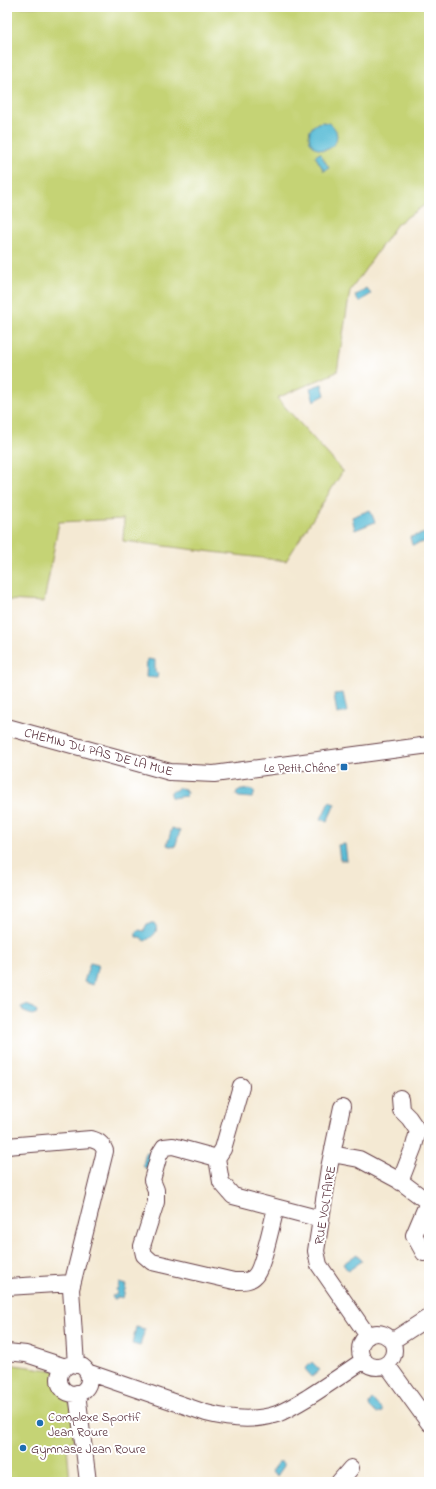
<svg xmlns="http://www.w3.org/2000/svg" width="436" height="1489" font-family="'Indie Flower',sans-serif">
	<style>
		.green { fill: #c5d375; stroke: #887950 }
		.water { fill: #58bcd6; stroke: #516e80 }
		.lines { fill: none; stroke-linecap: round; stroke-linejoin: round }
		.minor-casing { stroke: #643d44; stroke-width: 18 }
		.minor { stroke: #fff; stroke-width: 16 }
		.poi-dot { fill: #1f6fb2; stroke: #fff; stroke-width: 1.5 }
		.labels { text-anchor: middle; stroke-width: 4; stroke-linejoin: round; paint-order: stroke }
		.street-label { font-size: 13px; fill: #4a1f2b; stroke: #fff }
		.poi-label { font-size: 13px; fill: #4a1f2b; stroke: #fff; text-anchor: start }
	</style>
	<rect width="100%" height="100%" fill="#fff"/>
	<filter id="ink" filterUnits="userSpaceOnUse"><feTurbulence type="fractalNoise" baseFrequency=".025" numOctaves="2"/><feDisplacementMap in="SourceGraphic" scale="8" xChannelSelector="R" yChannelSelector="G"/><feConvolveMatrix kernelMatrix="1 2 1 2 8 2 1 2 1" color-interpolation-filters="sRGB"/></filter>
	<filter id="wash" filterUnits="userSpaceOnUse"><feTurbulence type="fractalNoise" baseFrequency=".012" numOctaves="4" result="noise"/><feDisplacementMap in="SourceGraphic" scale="16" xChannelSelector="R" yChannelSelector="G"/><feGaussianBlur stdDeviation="0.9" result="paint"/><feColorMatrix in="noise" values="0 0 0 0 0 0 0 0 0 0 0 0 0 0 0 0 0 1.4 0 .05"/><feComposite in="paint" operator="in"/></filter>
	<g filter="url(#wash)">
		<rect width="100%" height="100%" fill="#f4e9d3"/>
		<path class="green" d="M7,7h422v195l-32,22 -47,67 -13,81 -60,26 66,73 -57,90 -163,-20 1,-22 -65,3 -15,80 -37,-2z
			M7,1364l51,7 13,36 3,32 -7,7 3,36h-63z"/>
		<path class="water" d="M309 136a14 14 0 1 1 28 0a14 14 0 1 1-28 0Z
			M320,153l9,15 -5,3 -9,-15z
			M366,288l5,6 -12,8 -4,-6z
			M322,384l3,11 -11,6 -4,-13z
			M370,510l5,12 -20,8 -3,-13z
			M426,533l2,8 -16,4 -2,-8z
			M147,659l8,1v12l3,1 -1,5 -11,-1z
			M343,693l4,19 -10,2 -3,-20z
			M180,788l5,1 2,4 -1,3 -14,2 -2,-2 1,-4z
			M248,789c4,0 7,2 6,6l-2,3 -13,-1 -3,-2 1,-4z
			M329,802l6,2 -8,18 -6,-3z
			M172,828l8,3 -5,16 -8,-2z
			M345,844l2,16h-7l-2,-15z
			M151,923h3c7,8 -2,14 -9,18l-5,-4h-4v-4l3,-3 5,1 3,-6z
			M90,963l8,2 -5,20 -9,-3z
			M26,1005l8,3 2,2 1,3 -5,2 -8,-3 -3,-5z
			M146,1152l8,1 -7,16 -4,-3z
			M357,1254l5,7 -14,10 -5,-7z
			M119,1283l7,2 -3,13 -5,-1 -4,3 -2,-4 4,-1 1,-3 -1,-3 2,-1z
			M136,1327l9,2 -5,17 -8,-2z
			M312,1362l8,8 -8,7 -7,-8z
			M372,1400l10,9v3l-5,2 -8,-8v-2z
			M278,1462h4l2,4 -7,10 -6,-4z"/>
	</g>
	<g filter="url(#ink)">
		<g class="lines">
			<defs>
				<path id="minor" d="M7,727l163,45 44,2 215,-29
					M400,1098l1,12 8,8 9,13 -4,15 -14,36
					M342,1107l-13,61 -13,83 3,14 49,71
					M7,1146l84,-7c7,2 11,4 14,12l-34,138 5,76
					M332,1154l27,5 41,22 28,21 -14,33 10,18
					M217,1158l6,-9 18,-63
					M276,1208c-4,14 -13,60 -21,68 -5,6 -14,5 -21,5l-82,-19 -8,-7 -2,-9 14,-44v-12l-4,-10 7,-25 5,-8 9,-1 44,12 4,24 12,14 88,23
					M7,1287l65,-4
					M360 1350a17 17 0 1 1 34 0a17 17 0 1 1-34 0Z
					M392,1341l37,-24
					M7,1352l19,2 40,13
					M59 1379a15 15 0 1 1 30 0a15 15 0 1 1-30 0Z
					M387,1365l42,58
					M87,1372l119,41c23,6 47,9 71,1 10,-4 20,-10 30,-16 19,-12 38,-25 57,-38
					M77,1393l11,89
					M339,1482l12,-14"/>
			</defs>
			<use href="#minor" class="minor-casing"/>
			<use href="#minor" class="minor"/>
		</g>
	</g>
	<g class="poi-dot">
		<rect x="340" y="763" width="8" height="8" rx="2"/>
		<circle cx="40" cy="1423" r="4"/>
		<circle cx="23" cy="1448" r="4"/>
	</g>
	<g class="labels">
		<g class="street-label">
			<text transform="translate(99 751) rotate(15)" y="5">CHEMIN DU PAS DE LA MUE</text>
			<text transform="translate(324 1205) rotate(-81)" y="5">RUE VOLTAIRE</text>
		</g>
		<g class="poi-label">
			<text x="336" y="772" text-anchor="end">Le Petit Chêne</text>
			<text x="48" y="1421">Complexe Sportif<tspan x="48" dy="15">Jean Roure</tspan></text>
			<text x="31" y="1453">Gymnase Jean Roure</text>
		</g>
	</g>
	<rect width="436" height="1489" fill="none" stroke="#fff" stroke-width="24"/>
</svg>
